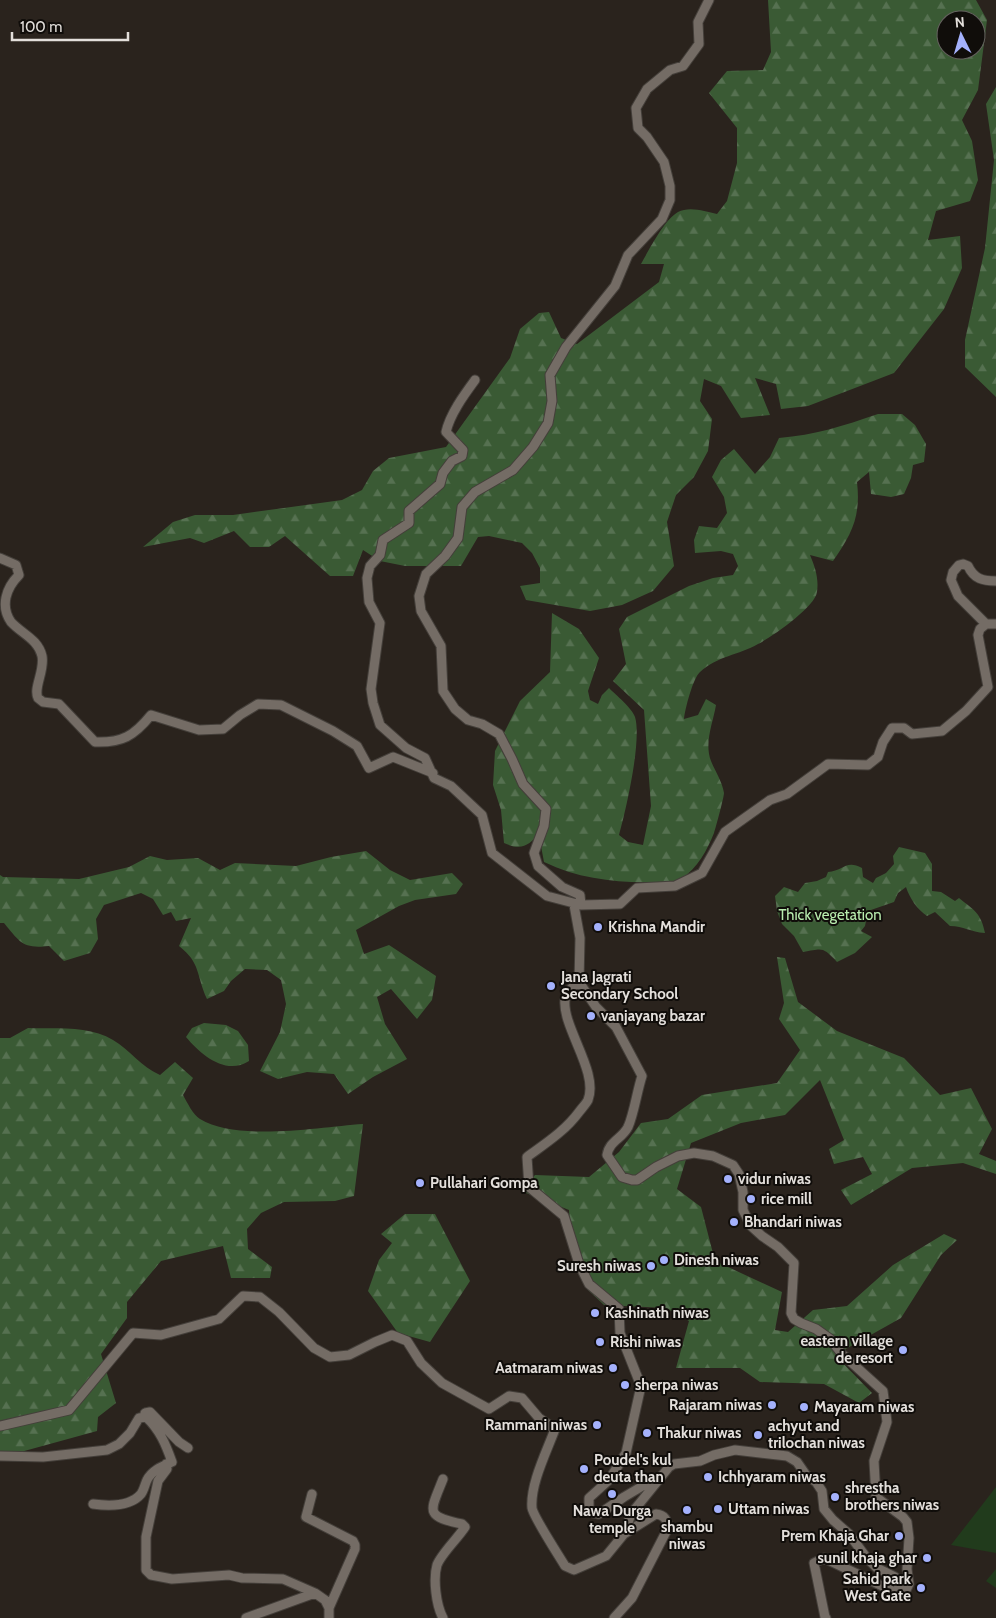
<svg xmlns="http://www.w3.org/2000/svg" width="996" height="1618" font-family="Cabin,sans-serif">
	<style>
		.forest { fill: url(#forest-firs); fill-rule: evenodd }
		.park { fill: #213b1c }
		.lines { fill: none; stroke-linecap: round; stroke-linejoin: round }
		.minor-casing { stroke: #443f3a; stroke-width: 11 }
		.minor { stroke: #746c65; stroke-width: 9 }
		.poi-dot { fill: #a4b1fc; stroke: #100d0a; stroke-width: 2 }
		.labels { text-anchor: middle; stroke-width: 4; stroke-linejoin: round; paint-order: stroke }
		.park-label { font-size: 15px; fill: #b9edaf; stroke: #100d0a }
		.poi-label { font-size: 15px; font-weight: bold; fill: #e3dfdb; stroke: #100d0a; text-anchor: start }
	</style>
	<defs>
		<pattern id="forest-firs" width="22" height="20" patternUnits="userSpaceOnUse" patternTransform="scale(1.25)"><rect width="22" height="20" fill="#3a5a34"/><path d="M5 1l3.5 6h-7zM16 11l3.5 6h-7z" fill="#567151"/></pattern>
	</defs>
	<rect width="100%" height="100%" fill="#2a231d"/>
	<path class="forest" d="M768,0h208l11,20 -9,70 -16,30 10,21 6,39 -8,21 -34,10 -8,29 32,-4 2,32 -18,41 -50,64 -86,33 -27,3 -5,-25 -21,-6 15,37 -29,3 -20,-32 -17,-7 -4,22 12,18 -4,32 -14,26 -18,18 -9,27 7,44 -21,25 -31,14 -32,6 -64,-11 -6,-14 20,-3v-15l-8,-15 -10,-10 -33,-7 -11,1 -17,29h-56l-25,-5 -17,-11 -10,26h-23l-45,-40 -16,11h-19l-16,-16 -30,12 -14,-5 -47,9 30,-25 22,-7h38l109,-15 20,-10 11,-19 16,-13 57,-11 64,-89 10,-29 19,-16 10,-1 12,26 16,6 82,-62 5,-18h-23c8,-14 23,-44 37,-52 11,-6 27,-1 39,2l10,-13 10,-38v-35l-28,-35 18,-22 36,-1 8,-18zM946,20h30v30h-30z
		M996,87v310l-31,-30v-27l20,-92 9,-88 -8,-56z
		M878,414h24l13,11 11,19 -2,18 -11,3 -2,13 -7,16 -13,3 -20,-3 -2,-22 -12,10c4,34 -5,52 -24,79l-23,-6c5,12 9,23 7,37 -2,15 -45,45 -59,52 -19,11 -41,12 -58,28 -7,6 -15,37 -16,47l14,-4 8,-16 10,6c-3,18 -12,38 -5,56 4,10 11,20 13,32 0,4 -8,34 -10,40 -7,17 -16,35 -33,46 -6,4 -18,3 -26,3 -38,1 -76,-3 -111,-20l-3,-16 5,-13 -5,-1c-13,14 -19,19 -37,11l-3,-33 -8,-25 2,-34 25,-50 30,-29 2,-59 27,16 20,29 -11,33 2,9 8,4 4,-9 7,-7c7,7 23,20 26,29 7,23 -9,93 -16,118l9,7 15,3 8,-39 -7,-96 -31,-29 13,-17 -7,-35 8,-12 62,-31 24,-8 20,-3 5,-9 -5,-12 -12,-3 -26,2 -1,-13 5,-14 18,2 10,-15 -3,-16 -12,-20 9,-17 13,-11 21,25 15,-17 9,-19c36,-3 64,-12 99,-24z
		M899,847l26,6 7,11v27l9,1 14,9 4,-3c15,12 22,15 26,35 -15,-1 -21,-7 -35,-7l-15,-14 -8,4c-10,-7 -17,-17 -21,-29l-8,6 -4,9 -26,9 -3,15 -4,5 11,6 -17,16 -18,9c-15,-16 -14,-13 -34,-10l-9,-16 -12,-12 -5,-13 -2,-15 9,-9 14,5 7,-9 12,-2 9,-4 2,-5c15,-1 18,-13 34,-4l1,9 10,6 3,-5 10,-5 8,-9 -1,-8z
		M366,851l24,19 20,10 42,-7 11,11 -7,10 -41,6 -16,6 -43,24 8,24 25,-9 47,31 -4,24 -15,19 -26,-30 -14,8 8,27 22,35 -34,18 -25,17 -14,-20 -27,-2 -29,7 -18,-8 20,-39 6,-28 -5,-24 -14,-10 -22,-1 -14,12 -7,10 -17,8c-11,-24 -6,-36 -28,-53l12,-28 -15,3 -5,-9 -8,3 -10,-16 -12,-6 -37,12 -8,14 2,20 -8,14 -26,8 -15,-15c-27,3 -29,-4 -45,-23h-4v-48l3,2 76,2 50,-12 21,-11 17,4 31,-2 22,12 15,-7 61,3 35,-9z
		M777,957l8,1 13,44 39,29 67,27 36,37 31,-7 21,41 -13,25 17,7v13l-33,-11 -51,5 -61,37 -10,-15 31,-16 -9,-17 -29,7 -5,-15 15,-9 -24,-60 -35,35 -44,8 -50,20 -14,46 24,18 14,54 67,31 -7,38 13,2 25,-22 34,-4 46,-41 51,-31 13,6 -16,15 -40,63 -66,37 37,38 -13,10 -35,-19 -64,-2 -20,-14h-64l13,-47 -23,-13 -62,-3 -16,-15 -17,-37 -2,-43 -48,-19 14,-16 54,2 30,-25 22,-29 27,-4 34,-24 75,-12 23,-33 -21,-31 5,-16z
		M204,1023l22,2 12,6 10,14 1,16c-23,15 -48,-6 -63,-24l6,-9z
		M28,1028c28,1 61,-3 85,12 17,10 28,27 47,35l15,-13 18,16 -10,17c4,7 10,20 17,24 38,23 119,8 163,5l-9,72 -19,5 -51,1 -23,11 -14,16 1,20 24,18 -2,11h-39l-8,-32 -62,15 -34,41v16l-26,36 15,49 -18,14 -1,14 -80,22 -17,-2v-413h10z
		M405,1214h30l35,67 -40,61 -32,-9 -30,-42 11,-31 13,-17 -11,-9z"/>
	<path class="park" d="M996,1487v66l-45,-8z
		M996,1569v19l-10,-7z"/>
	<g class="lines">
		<defs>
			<path id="minor" d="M475,380c-11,15 -25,34 -29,52l17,18 -1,6 -10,5 -9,12 -3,11 -31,27v12l-26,17 -3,15 -10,11 -3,12 2,24 11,21 -9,66 2,14 7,22 26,23 19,10 9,20 17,8 31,29 10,38 55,43 34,9 39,-1 17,-16 38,-2 27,-13 23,-41 45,-32 17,-6 41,-30 40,1 10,-8 5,-15 9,-14h12l8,6 30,-3 24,-20 22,-24 -10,-52 2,-6 6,-5h10
				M0,558l16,7 3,10c-13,13 -19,31 -8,47 11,12 27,17 31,34 3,15 -9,32 -4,42l5,4 16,2 36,38c27,1 39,-6 56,-27l48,15 24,-1 17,-14 18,-11 23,1 52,26 24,15 12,22 24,-11 40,16
				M986,624l-28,-28 -7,-16 2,-8 6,-7 4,-1 5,2c6,13 15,15 28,15
				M574,905l6,33 -1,44 17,25 20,20 26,49c-5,15 -8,38 -14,51 -6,12 -19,14 -21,28l15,22 10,3h5l19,-13 22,-11 16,-3 19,3 20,9 6,9 4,18v18l8,16 11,10 16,11 16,16 -3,50 3,6 7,4 15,6 14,10 12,15 41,37 4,31 -13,39 2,36 27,20 4,5 2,16 -2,31 2,15 -6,12
				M581,905l-1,-10 -18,-8 -24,-21 -4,-13 10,-27 2,-17 -23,-25 -11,-25 -13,-25 -17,-10 -14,-4 -13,-11 -12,-18 -2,-45 -20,-35 -2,-15 7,-22 19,-18 13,-18 4,-31 13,-15 38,-22 20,-23 15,-24 4,-22 -2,-26 16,-28 49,-61 13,-31 34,-36 8,-19v-14l-6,-24 -17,-25 -9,-9 -2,-20 11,-19 23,-19 13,-4 16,-22 -1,-22 11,-22
				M579,982c-6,4 -13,10 -14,18 -3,27 34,72 23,100 -2,4 -6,8 -9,12 -14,19 -33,31 -52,45l2,30 35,29 15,48 10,20 30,25 1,24 21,53 -15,67 -17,27 -20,18v14l10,2 25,-17 32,-19
				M146,1417l-1,-4 5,-1 29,30 9,6
				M0,1426l69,-16 64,-77 28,2 58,-16 24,-23 17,1 19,15 35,36 16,9 19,-2 26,-13 17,-7 15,6 14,22 21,20 47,26 20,-13 13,2 17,20 16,11c-8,22 -25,55 -23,79 1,8 27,48 33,58l9,4 32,-14 18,-22 7,-20 38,-47 5,-3 26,-3 14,-6 21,-5 52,6 10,6 9,13 10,7 6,9 2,18 9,11 16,14 17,23 11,11 18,9 8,19
				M0,1456l43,1 64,-7 12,-6 11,-11 9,-15 7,-1c14,13 20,28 26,45 -9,4 -20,8 -25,18 -2,4 -3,10 -6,14 -11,13 -33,12 -48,10
				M166,1464l1,5 -9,12 -12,56v33l5,5 21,4 57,-4 13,3 41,1 32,14 10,7 4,8
				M443,1479c-13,33 -19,37 19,45l3,3c-7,11 -24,27 -28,38 -4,14 -1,40 6,53
				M312,1494l-6,23 47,24 2,4v4l-26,59v10
				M246,1618l69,-25
				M614,1618l18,-20 36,-70c-1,-8 -3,-13 -12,-14l-32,20
				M826,1618l-1,-1 -11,-54 10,-5 79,38"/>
		</defs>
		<use href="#minor" class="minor-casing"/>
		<use href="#minor" class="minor"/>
	</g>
	<g class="poi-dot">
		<circle cx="598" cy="927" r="5"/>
		<circle cx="551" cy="986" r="5"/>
		<circle cx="591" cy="1016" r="5"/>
		<circle cx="728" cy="1179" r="5"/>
		<circle cx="420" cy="1183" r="5"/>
		<circle cx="751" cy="1199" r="5"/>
		<circle cx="734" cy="1222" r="5"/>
		<circle cx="664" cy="1260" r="5"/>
		<circle cx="651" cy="1266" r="5"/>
		<circle cx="595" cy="1313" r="5"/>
		<circle cx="600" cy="1342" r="5"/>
		<circle cx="903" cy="1350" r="5"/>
		<circle cx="613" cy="1368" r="5"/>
		<circle cx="625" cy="1385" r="5"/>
		<circle cx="772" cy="1405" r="5"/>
		<circle cx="804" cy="1407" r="5"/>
		<circle cx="597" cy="1425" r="5"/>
		<circle cx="647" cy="1433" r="5"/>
		<circle cx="758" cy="1435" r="5"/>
		<circle cx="584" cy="1469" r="5"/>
		<circle cx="708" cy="1477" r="5"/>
		<circle cx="612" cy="1494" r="5"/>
		<circle cx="835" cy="1497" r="5"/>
		<circle cx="718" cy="1509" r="5"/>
		<circle cx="687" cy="1510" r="5"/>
		<circle cx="899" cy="1536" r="5"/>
		<circle cx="927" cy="1558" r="5"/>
		<circle cx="921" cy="1588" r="5"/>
	</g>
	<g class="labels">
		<g class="park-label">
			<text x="830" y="920">Thick vegetation</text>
		</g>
		<g class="poi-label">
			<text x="608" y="932">Krishna Mandir</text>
			<text x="561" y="982">Jana Jagrati<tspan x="561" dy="17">Secondary School</tspan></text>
			<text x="601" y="1021">vanjayang bazar</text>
			<text x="738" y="1184">vidur niwas</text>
			<text x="430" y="1188">Pullahari Gompa</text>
			<text x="761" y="1204">rice mill</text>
			<text x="744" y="1227">Bhandari niwas</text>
			<text x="674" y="1265">Dinesh niwas</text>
			<text x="641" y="1271" text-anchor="end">Suresh niwas</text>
			<text x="605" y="1318">Kashinath niwas</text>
			<text x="893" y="1346" text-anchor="end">eastern village<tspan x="893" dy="17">de resort</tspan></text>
			<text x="610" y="1347">Rishi niwas</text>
			<text x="603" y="1373" text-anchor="end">Aatmaram niwas</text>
			<text x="635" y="1390">sherpa niwas</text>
			<text x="762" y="1410" text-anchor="end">Rajaram niwas</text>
			<text x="814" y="1412">Mayaram niwas</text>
			<text x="587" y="1430" text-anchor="end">Rammani niwas</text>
			<text x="768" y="1431">achyut and<tspan x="768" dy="17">trilochan niwas</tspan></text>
			<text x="657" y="1438">Thakur niwas</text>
			<text x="594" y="1465">Poudel's kul<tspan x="594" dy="17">deuta than</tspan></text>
			<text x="718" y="1482">Ichhyaram niwas</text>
			<text x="845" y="1493">shrestha<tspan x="845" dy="17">brothers niwas</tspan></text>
			<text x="728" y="1514">Uttam niwas</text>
			<text x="612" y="1516" text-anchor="middle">Nawa Durga<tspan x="612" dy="17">temple</tspan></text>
			<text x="687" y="1532" text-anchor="middle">shambu<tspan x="687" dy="17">niwas</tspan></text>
			<text x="889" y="1541" text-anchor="end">Prem Khaja Ghar</text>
			<text x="917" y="1563" text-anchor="end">sunil khaja ghar</text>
			<text x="911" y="1584" text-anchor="end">Sahid park<tspan x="911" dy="17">West Gate</tspan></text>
		</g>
	</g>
	<g transform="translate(961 35) rotate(355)"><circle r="24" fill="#100d0a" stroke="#64615e"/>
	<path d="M0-4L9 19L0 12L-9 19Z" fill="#a4b1fc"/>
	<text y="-8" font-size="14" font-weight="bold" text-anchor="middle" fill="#e3dfdb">N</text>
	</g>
	<path d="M12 32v8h116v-8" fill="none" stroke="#e3dfdb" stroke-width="2.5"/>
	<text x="20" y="32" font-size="15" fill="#e3dfdb" stroke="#100d0a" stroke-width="4" paint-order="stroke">100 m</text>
</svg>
